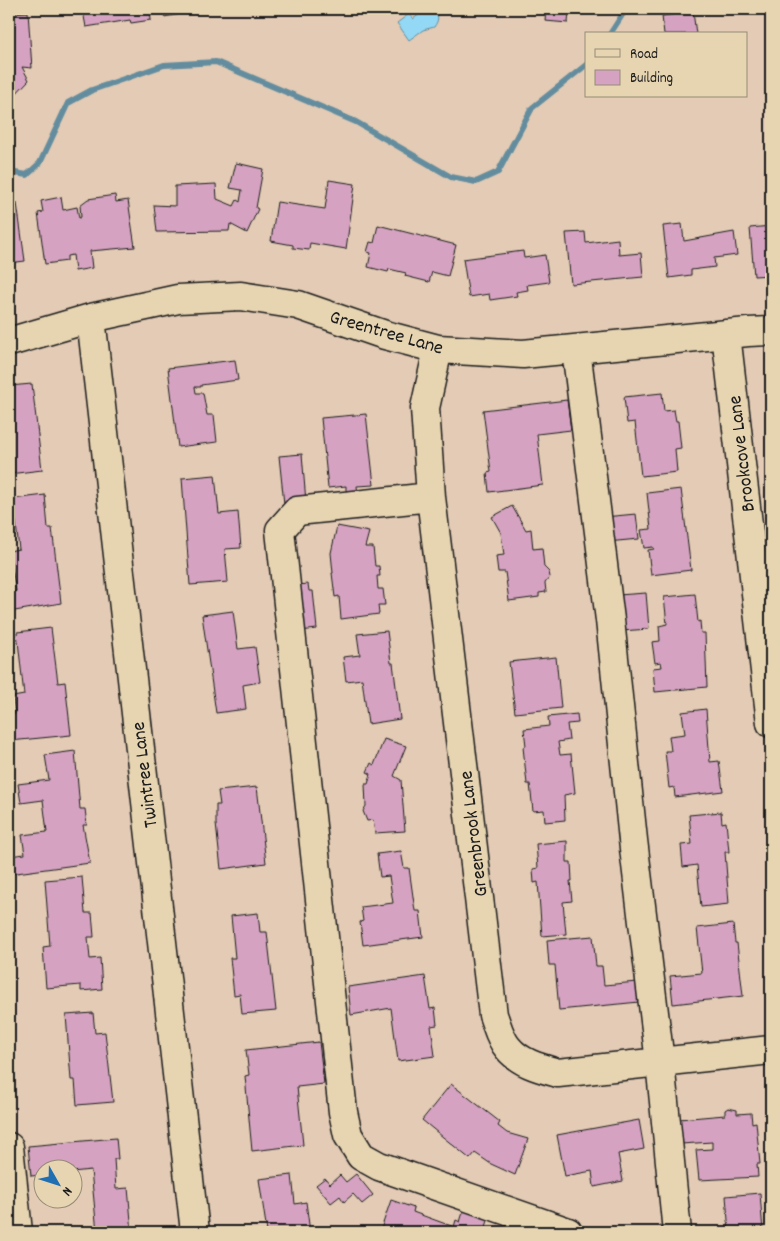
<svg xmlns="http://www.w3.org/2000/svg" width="780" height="1241" font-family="Dekko,sans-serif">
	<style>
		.water { fill: #93d8f5; stroke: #638d9e }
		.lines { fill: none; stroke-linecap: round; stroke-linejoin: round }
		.stream { stroke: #638d9e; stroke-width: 6 }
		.building { fill: #d5a3c1; stroke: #1c1c1c }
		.minor-casing { stroke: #1c1c1c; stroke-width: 31 }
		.minor { stroke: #e7d5b2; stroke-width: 28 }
		.labels { text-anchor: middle; stroke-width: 4; stroke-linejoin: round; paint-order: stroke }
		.street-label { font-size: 20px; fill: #1c1c1c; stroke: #e7d5b2 }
	</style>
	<rect width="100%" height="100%" fill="#e3cbb5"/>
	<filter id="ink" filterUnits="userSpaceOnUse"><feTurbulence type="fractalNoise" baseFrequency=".02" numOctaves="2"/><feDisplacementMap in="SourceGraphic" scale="10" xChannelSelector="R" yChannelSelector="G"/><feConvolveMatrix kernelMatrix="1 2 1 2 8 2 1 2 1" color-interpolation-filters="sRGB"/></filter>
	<g filter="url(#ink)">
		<path class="water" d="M427,9h7c5,7 5,11 0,18l-11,3 -14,10 -12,-17 12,-9 4,5z"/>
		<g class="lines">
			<path class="stream" d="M610,34l16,-25
				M9,172l18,3 13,-12 28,-60 24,-13 72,-25 52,-3 140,60 95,55 25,5 22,-10 34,-64 54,-43"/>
		</g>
		<path class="building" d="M78,9h77l-5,1 1,10 -20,3 -1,-3 -44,7 -3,-16h-5z
			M163,9h17l1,5 -17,3z
			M546,9h35l-1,3 -11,-1 -1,12 -23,-2z
			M28,12l4,56 -10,-1 7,13 -20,21v-88z
			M693,12l3,22h-32l-2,-18z
			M236,163l27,6 -7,39 2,1 -11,24 -17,-9 -1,7 -72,1 -3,-27 21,1v-20l41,-2 1,15 17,7 3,-6 3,2 2,-12 -12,-2z
			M329,180l26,4 -9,65 -36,-6 -1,7 -16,-2v-3l-22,-4 6,-39 48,7z
			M115,195l1,7 12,-2 7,47 -45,4 2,17 -17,3 -2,-16 -6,1v5l-22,3 -7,-51 5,-1 -2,-11 20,-4 2,13 14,-3 2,11 2,-1 -1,-12 8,-6z
			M17,203l8,58 -16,2v-59z
			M682,224l2,17 50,-9 3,23 -23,3 1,9 -24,3v5l-22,3 -6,-52z
			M378,225l78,20 -8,31 -16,-4 -3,10 -24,-6 1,-3 -17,-4 -1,3 -20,-5 3,-14 -4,-1 3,-10 4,1z
			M771,226v49l-17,1 -4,-48z
			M585,232l1,11 32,-4 1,16 22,-2 2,24 -72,7 -5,-51z
			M523,251l1,7 21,-3 4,27 -22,3 1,5 -12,2 1,4 -27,4 -1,-6 -20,3 -6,-38z
			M235,360l3,20 -37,5v2h-6l1,6h7l4,22h7l3,27 -39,5 -10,-79z
			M32,384l10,86 -33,4v-88z
			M662,393l2,18 10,-1 2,11h2l3,27 -6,1 2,23 -36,4 -6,-54 -8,1 -3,-26z
			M567,400l4,30 -34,4 6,51 -54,7 -2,-19 4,-1 -8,-62z
			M366,414l8,71 -17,1 1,10 -12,1v-11l-18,2 -7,-70z
			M302,454l4,48 -22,2 -5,-48z
			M215,475l4,39 19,-2 3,36 -16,1 3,33 -38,3 -8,-107z
			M681,489l10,81 -40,5 -3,-25 6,-1 -1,-2 -9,1 -3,-18 10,-1 -4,-36z
			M45,495l3,33h4l9,75 -52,9v-19l7,-2 -7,-40 10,-2 -6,-50z
			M512,506l14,24 5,-1 2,20 9,-1 2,19 5,5 1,5 -5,6 1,9 -7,1v4l-30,4 -4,-29h-7l-2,-16 8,-1 -3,-22 -9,-16z
			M636,514l3,25 -32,3 -3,-25z
			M337,526l32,6 -4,15h8l2,19h4l1,10h-3l1,13h5l2,16h-7l1,9 -38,5 -2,-23 -4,1 -3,-24h1l-2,-20z
			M308,584l1,7h4l4,38 -25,3 -5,-46z
			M646,593l3,36 -28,2 -3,-36z
			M695,594l3,28 2,-1 1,12h4l2,54 -52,5 -2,-24 9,-1 -1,-5 -6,1 -3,-21 8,-1 -1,-15 8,-2 -3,-27z
			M233,611l5,38 17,-2 5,35 -17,3 3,24 -30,4 -14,-98z
			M51,628l7,55 7,-1 6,53 -61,6 -1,-3v-23l6,-1 -2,-17 11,-2 -7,-63z
			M387,631l4,32h2l7,56 -32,5 -6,-45 -16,2 -3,-24 17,-2 -3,-21z
			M556,657l5,51 -46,5 -6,-51z
			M706,709l4,53 9,-1 4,30 -48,6 -1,-10 -5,1 -4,-37h6l-2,-15 16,-2 -3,-22z
			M577,714l1,9 -11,1 2,16 -11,2 2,13 11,-1 4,39 -11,2 1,25 -20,2 -1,-12 -11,1 -3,-27h-3l-4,-37 3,-1 -2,-17 25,-3 -1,-9z
			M384,739l22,7 -12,30 7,4 4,51 -30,2 -2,-13 -6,1 -4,-10 3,-5 -1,-22h3l3,-10 -4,-2 4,-9 3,2z
			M75,751l5,58h5l2,16h-4l7,38 -81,11v-18l16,-2 -3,-19 25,-3 -4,-32 -22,3 -3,-19 31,-4 -4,-25z
			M257,787l9,76 -45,6 -5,-45v-19h4l-2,-14z
			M721,812l1,11 4,-1 3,30h-4l4,52 -28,3 -4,-42 -14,2 -2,-22 11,-1 -3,-29z
			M567,841v21h4l1,19h-2l2,20 -9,1 3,32 -24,2 -4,-54 -4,1 -1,-14 5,-1 -2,-24z
			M401,851l3,17h5l6,43h5l3,26 -60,8 -3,-23 3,-1 -2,-14 32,-4 -4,-27 -9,1 -3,-23z
			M82,877l3,36h7l2,24h-6l2,22 10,-1 2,31 -21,2v-6l-35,3 -3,-41 7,-1 -5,-66z
			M258,913l2,19h7l9,79 -34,3 -2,-20 -6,1 -4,-37h5l-4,-42z
			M733,924l2,19h2l6,53 -70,8 -3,-28 32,-3 -5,-45z
			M593,936l3,30h6l2,19 33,-3 2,20 -80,8 -4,-45h-6l-2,-25z
			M425,976l5,33 5,-1 2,17 -6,1 4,30 -37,5 -7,-53 -40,7 -3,-28z
			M93,1013l2,20 10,-1 8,70 -36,3 -2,-25h-4l-5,-65z
			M319,1042l5,42 -27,3 6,58 -51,6 -7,-75 4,-1 -3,-25z
			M451,1084l49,38 -2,4 9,7 21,6 -13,36 -24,-11 -16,-11 -5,6 -48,-39z
			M728,1108l9,2v4l14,-1 1,10 4,-1 4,42h-3l1,13 -59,3 -3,-30 16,-1v-7l-31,2 -2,-25 46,-4v-5z
			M639,1120l5,29 -26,5 5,27 -29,6 -2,-16 -27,5 -8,-41z
			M116,1138l2,21h-4l2,30 12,-1 4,44h-35l-6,-62 -19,2v-4h-30v7l-11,1 -3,-30z
			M356,1174l17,21 -11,9 -9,-10 -9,8 -4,-6 -9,7 -15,-18 9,-7 5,6 10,-9 6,7z
			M292,1175l3,29 11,-2 4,30h-43l-8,-53z
			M760,1193l3,39h-34l-3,-36z
			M391,1200l23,8 -1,4 41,15 2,-7 4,2 4,-13 25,9 -5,14h-104z"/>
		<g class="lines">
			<defs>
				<path id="minor" d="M91,318l104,914
					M726,334l45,389
					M9,342l82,-24 87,-19 63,-3 57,9 87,30 53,14 85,5 225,-22 23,-1
					M438,349l-13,59 6,89 62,518c4,10 7,24 15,33 12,15 32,20 50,25l213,-23
					M576,349l34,271 23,220 27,222 17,170
					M431,497l-134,14 -17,19 63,582 5,23 13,21 18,10 189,66
					M9,1147l9,85"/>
			</defs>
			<use href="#minor" class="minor-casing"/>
			<use href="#minor" class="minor"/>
		</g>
	</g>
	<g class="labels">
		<g class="street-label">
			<text transform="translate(387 331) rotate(16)" y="7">Greentree Lane</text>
			<text transform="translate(740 454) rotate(-97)" y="7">Brookcove Lane</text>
			<text transform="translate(143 775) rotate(-97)" y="7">Twintree Lane</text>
			<text transform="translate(472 834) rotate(-97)" y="7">Greenbrook Lane</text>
		</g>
	</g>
	<rect width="780" height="1241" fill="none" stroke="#e7d5b2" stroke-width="30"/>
	<rect x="15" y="15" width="750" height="1211" fill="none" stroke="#1c1c1c" stroke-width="2" filter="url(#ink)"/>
	<rect x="585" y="32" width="162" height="65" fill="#e7d5b2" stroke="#968b76"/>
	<rect x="595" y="49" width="25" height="8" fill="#e7d5b2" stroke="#968b76"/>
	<text x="630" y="58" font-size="15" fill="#1c1c1c">Road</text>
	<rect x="595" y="70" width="25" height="15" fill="#d5a3c1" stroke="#968b76"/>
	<text x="630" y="82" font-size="15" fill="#1c1c1c">Building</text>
	<g transform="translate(58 1184) rotate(129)"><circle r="24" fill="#e7d5b2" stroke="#968b76"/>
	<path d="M0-4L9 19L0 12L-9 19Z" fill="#1f6fb2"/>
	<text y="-8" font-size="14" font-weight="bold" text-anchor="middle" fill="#1c1c1c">N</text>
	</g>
</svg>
